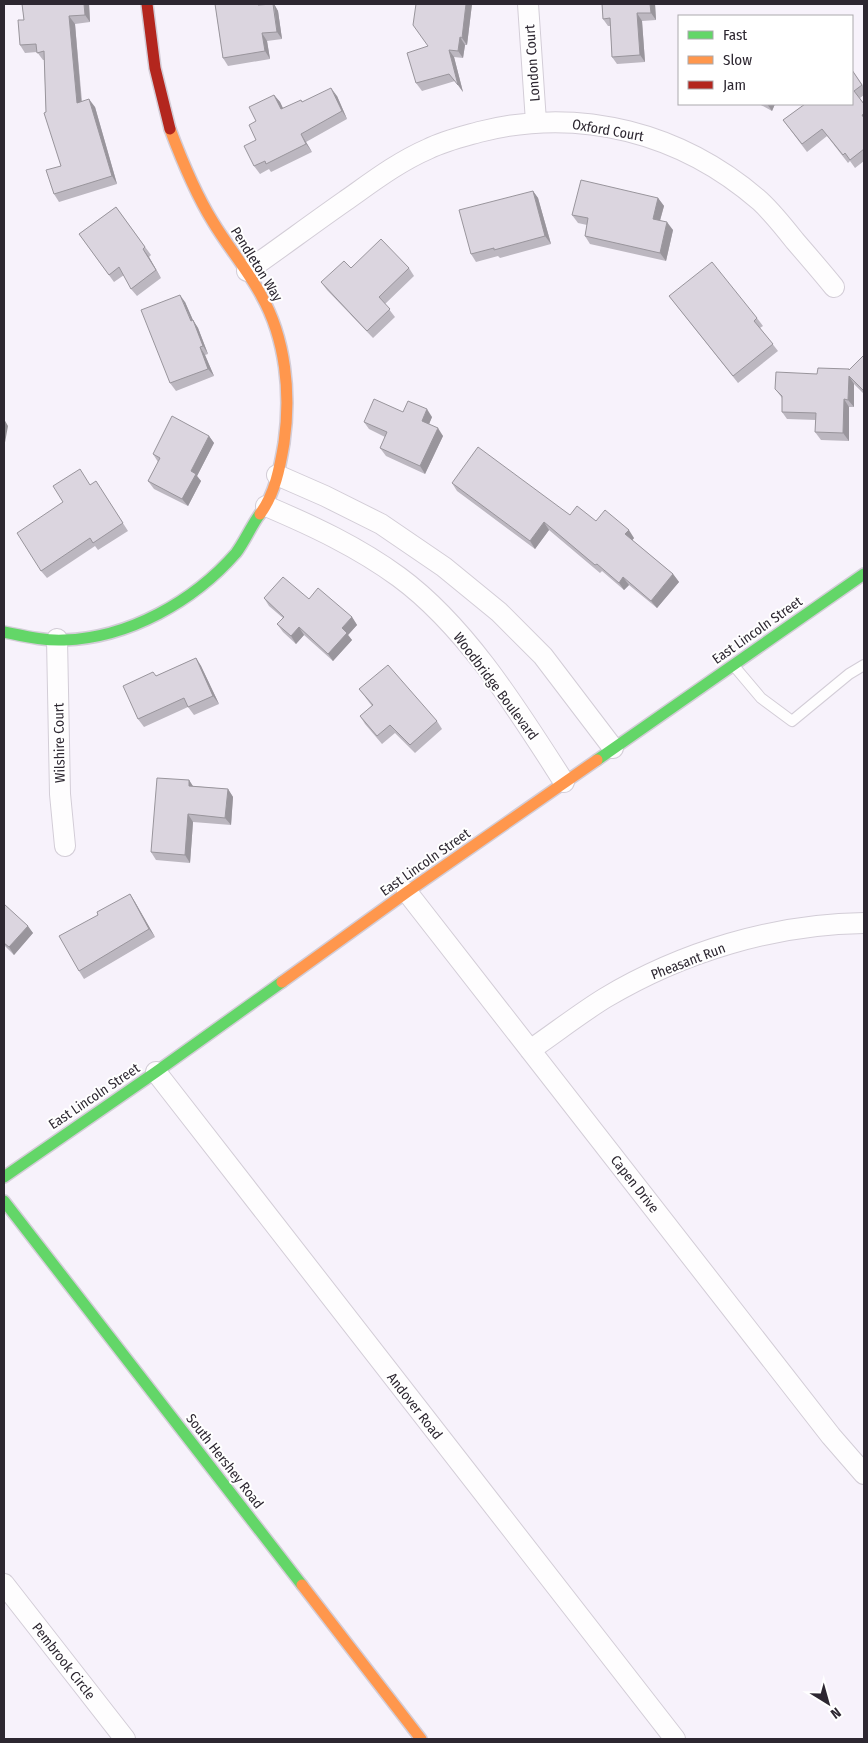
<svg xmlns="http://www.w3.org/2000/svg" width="868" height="1743" font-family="'Fira Sans Condensed',sans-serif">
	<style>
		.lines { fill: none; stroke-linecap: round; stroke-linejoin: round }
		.lane-casing { stroke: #d3cdd7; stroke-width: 12 }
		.street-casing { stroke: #d3cdd7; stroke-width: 22 }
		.fast-casing { stroke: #d3cdd7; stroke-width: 14 }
		.slow-casing { stroke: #d3cdd7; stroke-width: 14 }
		.jam-casing { stroke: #d3cdd7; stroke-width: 14 }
		.lane { stroke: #fefdfe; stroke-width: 10 }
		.street { stroke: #fefdfe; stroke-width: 20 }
		.fast { stroke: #63d668; stroke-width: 11 }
		.slow { stroke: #ff974d; stroke-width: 11 }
		.jam { stroke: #b3261e; stroke-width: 11 }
		.wall { fill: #bcb7c0 }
		.shaded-wall { fill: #99959c }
		.building { fill: #dbd5df; stroke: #99959c }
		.labels { text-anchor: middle; stroke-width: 4; stroke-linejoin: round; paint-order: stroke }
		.street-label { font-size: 14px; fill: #2d2731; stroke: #fff }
	</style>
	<rect width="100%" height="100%" fill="#f7f2fb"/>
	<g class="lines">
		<defs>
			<path id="lane" d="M734,666l27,32 31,23 57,-47 15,-9"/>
			<path id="street" d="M528,4l8,118
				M247,271c33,-23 65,-47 98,-70 27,-19 53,-39 83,-52 16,-8 33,-12 51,-17 101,-26 203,1 281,69 13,12 24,26 35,40 13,15 26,30 39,46
				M277,475l48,21 56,28 63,43 55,45 44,44 70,92
				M266,506c47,20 92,41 133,71 68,50 120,135 165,205
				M57,639l3,155 5,52
				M407,892l424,544 33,38
				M530,1050c25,-17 49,-36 75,-52 77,-46 169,-74 259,-75
				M156,1072l519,667
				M4,1584l121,155"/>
			<path id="fast" d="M4,632c20,4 40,9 60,8 65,-2 130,-39 172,-87 9,-12 15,-27 24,-39
				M597,760l267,-186
				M4,1177l152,-105 126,-90
				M4,1201l298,384"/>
			<path id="slow" d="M170,129c12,32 25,64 43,93 15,25 34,47 48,73 25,44 30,99 23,148 -4,24 -9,51 -24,71
				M282,982l125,-90 190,-132
				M302,1585l119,154"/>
			<path id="jam" d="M147,4l8,64 15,61"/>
		</defs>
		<use href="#lane" class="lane-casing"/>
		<use href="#street" class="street-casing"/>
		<use href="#fast" class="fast-casing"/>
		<use href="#slow" class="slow-casing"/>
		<use href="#jam" class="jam-casing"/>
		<use href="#lane" class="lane"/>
		<use href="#street" class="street"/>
		<use href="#fast" class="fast"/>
		<use href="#slow" class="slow"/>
		<use href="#jam" class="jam"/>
	</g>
	<path class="wall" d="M22,4h67l1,18 -15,2 7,77 13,6 22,77 -58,18 -5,-8 7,-28 -15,-54 -2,-52h-1l-6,-8 -12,1 -5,-8 4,-25z
		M215,4h47v1l12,-1 4,7 4,28 -15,2 3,18 -42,7 -5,-8z
		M472,4l-5,41h-2l-2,13 -9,-1 9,35 -8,-11 -33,10 -6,-8 12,-37z
		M602,4h53l1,16 -14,1 3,41 -28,2 -5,-7 -2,-31h-2l-5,-7z
		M852,70l12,17v8l-4,3 4,6v57l-9,7 -5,-7 -2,2 -21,-27 -20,16 -24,-32z
		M274,95l6,7 3,6 19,-6 35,-6 10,23 -41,23 6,10 -41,20 -2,-3 -9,5 -6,-8 2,-26v-19z
		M759,104h16l-3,7z
		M533,191l5,7 13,46 -51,14 -2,-2 -22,6 -5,-8z
		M658,198l6,8 -4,15 13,9 -7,31 -76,-17 -5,-8 2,-11 -9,-2 -6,-8z
		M116,207l35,48 -2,2 12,21 -24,18 -6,-7 -7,-14 -10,7 -35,-48z
		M351,268h58l5,8 -29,28 10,13 -22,21 -46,-48 -6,-8z
		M669,296l88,22 6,8 -3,2 18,23 -40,32z
		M185,302l8,18 5,8 10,26 -3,1 9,21 -38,15 -6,-8z
		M864,355v39l-10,-10v23h-5v34l-28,-1 -6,-8 1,-12 -29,-1 -5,-7v-14l-7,-9 42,-15 33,-4z
		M403,412l29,5 -3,7 14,12 -18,38 -39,-18 -6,-8 5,-11 -16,-8 -5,-7z
		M209,436l5,7 -17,33 4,5 -13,25 -34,-17 -6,-8 10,-19 -5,-8z
		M452,483l118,32 64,23 -2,2 41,34 6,8 -22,26 -28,-23 -5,5 -22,-19 -2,2 -51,-43 -14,19 -78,-58z
		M90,485l11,4 27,42 -30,19 -3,-4 -48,32 -6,-7z
		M264,598l45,1 43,18 5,8 -9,10 4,5 -19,21 -29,-26 -8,9 -13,-12 -6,-8 6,-6 -14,-12z
		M196,658l5,8 18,38 -25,11 -6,-8 -44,20 -6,-8 18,-43z
		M359,689l78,32 5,8 -27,24 -20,-20 -13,11 -17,-20 -5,-8 12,-10z
		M189,780l4,6 35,3 5,8 -2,28 -38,-3 -3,41 -34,-3 -5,-8z
		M130,894l5,8 20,35 -71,42 -5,-8 19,-56z
		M4,904l29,29 -19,22 -10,-10z"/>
	<path class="shaded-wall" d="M84,4h5l1,18 -5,-7z
		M274,4l4,7 4,28 -5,-7z
		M466,4h6l-5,41 -5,-7z
		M650,4h5l1,16 -5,-7z
		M637,13l5,8 3,41 -5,-7z
		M69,16l6,8 7,86 -5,-7z
		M262,33l5,8 3,18 -5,-8z
		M460,37l5,8 -2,13 -5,-7z
		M449,50l5,7 9,35 -5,-7z
		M331,88l6,8 10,23 -5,-8z
		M274,95l6,7 7,15 -6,-8z
		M89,99l6,8 22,77 -5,-8z
		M767,104h8l-3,7z
		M301,134l5,8 6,10 -6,-8z
		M533,191l5,7 13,46 -6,-8z
		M658,198l6,8 -6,21 -5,-8z
		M667,222l6,8 -7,31 -6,-8z
		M143,249l6,8 12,21 -5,-8z
		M180,295l5,7 10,23 -2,-5 5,8 10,26 -5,-8z
		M200,347l5,8 9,21 -6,-7z
		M849,376l5,8v23l-6,-7z
		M844,399l5,8v34l-6,-8z
		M427,409l5,8 -5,12 -5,-8z
		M4,419l4,7 -4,22z
		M438,428l5,8 -18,38 -5,-8z
		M209,436l5,7 -17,33 4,5 -13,25 -6,-7 9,-28z
		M544,522l5,8 -14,19 -5,-8z
		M629,530l5,8 -3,4 -6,-8z
		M673,574l6,8 -22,26 -6,-7z
		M623,577l6,8 -5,5 -5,-7z
		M352,617l5,8 -9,10 4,5 -19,21 -5,-7 14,-26z
		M299,627l5,8 -8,9 -5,-8z
		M196,658l5,8 18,38 -6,-8z
		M189,780l5,8 -5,-2z
		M228,789l5,8 -2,28 -6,-7z
		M188,814l5,8 -3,41 -5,-8z
		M130,894l5,8 20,35 -6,-8z
		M28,926l5,7 -19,22 -5,-8z"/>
	<path class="building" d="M22,4h62l1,11 -16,1 8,87 12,-4 23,77 -58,18 -8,-24 15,-4 -17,-53 2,-1 -2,-61 -7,2 -1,-9 -16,1 -2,-25h6z
		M215,4h42l1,1 15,-1 4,28 -15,1 3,18 -42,7z
		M416,4h50l-4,34 -2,-1 -2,14 -9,-1 9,35 -9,-11 -33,9 -9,-30 21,-7 -15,-21z
		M602,4h48l1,9h-14l3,42 -28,2 -2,-39 -7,1z
		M852,70l10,15 -8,6 10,13v10l-2,1 2,3v31l-14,11 -5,-7 -2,2 -21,-26 -20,15 -19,-24 22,-16h47z
		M331,88l11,23 -41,23 5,10 -40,20 -1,-3 -11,5 -10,-20 12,-6 -7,-15 7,-4 -7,-14 25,-12 7,14 20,-9 1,2z
		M581,180l77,18 -5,21 14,3 -7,31 -75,-17 3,-18 -16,-3z
		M533,191l12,45 -51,14v-2l-23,6 -12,-44z
		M116,207l29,40 -2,2 13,21 -25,19 -12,-22 -10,8 -30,-41z
		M381,239l28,29 -30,29 11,12 -23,22 -46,-49 23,-21 7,7z
		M712,262l45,56 -3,3 19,23 -40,32 -64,-80z
		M180,295l11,26 2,-1 10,26 -3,1 8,22 -38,14 -29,-73z
		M864,355v36l-15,-15 -1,24 -4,-1 -1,34 -28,-1 1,-19 -34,-1v-16l-7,-7 1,-17 41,2 1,-6 31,1v1z
		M374,399l29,13 5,-11 19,8 -5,12 16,7 -18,38 -40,-18 7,-16 -23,-10z
		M172,416l37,20 -18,35 5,3 -14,25 -34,-18 12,-23 -7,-4z
		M478,447l92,68 7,-9 19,15 9,-11 24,20 -4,4 48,40 -22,27 -28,-24 -4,6 -22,-19 -2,1 -51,-43 -14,19 -78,-58z
		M80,469l10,16 6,-4 27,42 -30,20 -3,-5 -49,33 -24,-38 46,-31 -10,-16z
		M283,577l26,22 9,-11 34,29 -10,11 5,5 -19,21 -29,-27 -8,9 -14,-12 7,-7 -20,-19z
		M196,658l17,38 -25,11 -4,-9 -46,21 -15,-33 30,-14 3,4z
		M388,665l49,56 -27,24 -20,-20 -13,11 -17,-20 13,-11 -14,-16z
		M157,778l32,2v6l39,3 -3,29 -37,-4 -3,41 -34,-3z
		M130,894l19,35 -70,42 -20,-35 39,-21 -1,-3z
		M4,904l24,22 -19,21 -5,-4z"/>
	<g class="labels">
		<g class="street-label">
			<text transform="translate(532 63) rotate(-94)" y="5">London Court</text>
			<text transform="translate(608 130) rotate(10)" y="5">Oxford Court</text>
			<text transform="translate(257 264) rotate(58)" y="5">Pendleton Way</text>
			<text transform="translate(757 630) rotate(-35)" y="5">East Lincoln Street</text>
			<text transform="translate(496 686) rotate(53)" y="5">Woodbridge Boulevard</text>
			<text transform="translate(59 743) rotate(-91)" y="5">Wilshire Court</text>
			<text transform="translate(425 862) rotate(-35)" y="5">East Lincoln Street</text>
			<text transform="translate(688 961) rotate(-21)" y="5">Pheasant Run</text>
			<text transform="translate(94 1096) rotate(-34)" y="5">East Lincoln Street</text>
			<text transform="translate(635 1184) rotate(52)" y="5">Capen Drive</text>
			<text transform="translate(415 1406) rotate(52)" y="5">Andover Road</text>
			<text transform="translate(225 1461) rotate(52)" y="5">South Hershey Road</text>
			<text transform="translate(64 1661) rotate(52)" y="5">Pembrook Circle</text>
		</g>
	</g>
	<rect width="868" height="1743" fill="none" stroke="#2d2731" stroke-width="10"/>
	<rect x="678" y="15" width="175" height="90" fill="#ffffff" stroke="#aba9ad"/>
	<rect x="688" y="31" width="25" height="8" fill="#63d668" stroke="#aba9ad"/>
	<text x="723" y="40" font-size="15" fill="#2d2731">Fast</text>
	<rect x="688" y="56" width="25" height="8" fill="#ff974d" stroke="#aba9ad"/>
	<text x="723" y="65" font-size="15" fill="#2d2731">Slow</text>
	<rect x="688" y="81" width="25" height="8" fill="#b3261e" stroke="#aba9ad"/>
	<text x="723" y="90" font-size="15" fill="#2d2731">Jam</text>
	<g transform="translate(828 1703) rotate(143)" stroke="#ffffff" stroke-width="4" paint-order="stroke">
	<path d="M0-4L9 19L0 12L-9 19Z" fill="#2d2731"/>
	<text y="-8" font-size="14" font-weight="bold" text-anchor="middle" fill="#2d2731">N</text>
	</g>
</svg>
